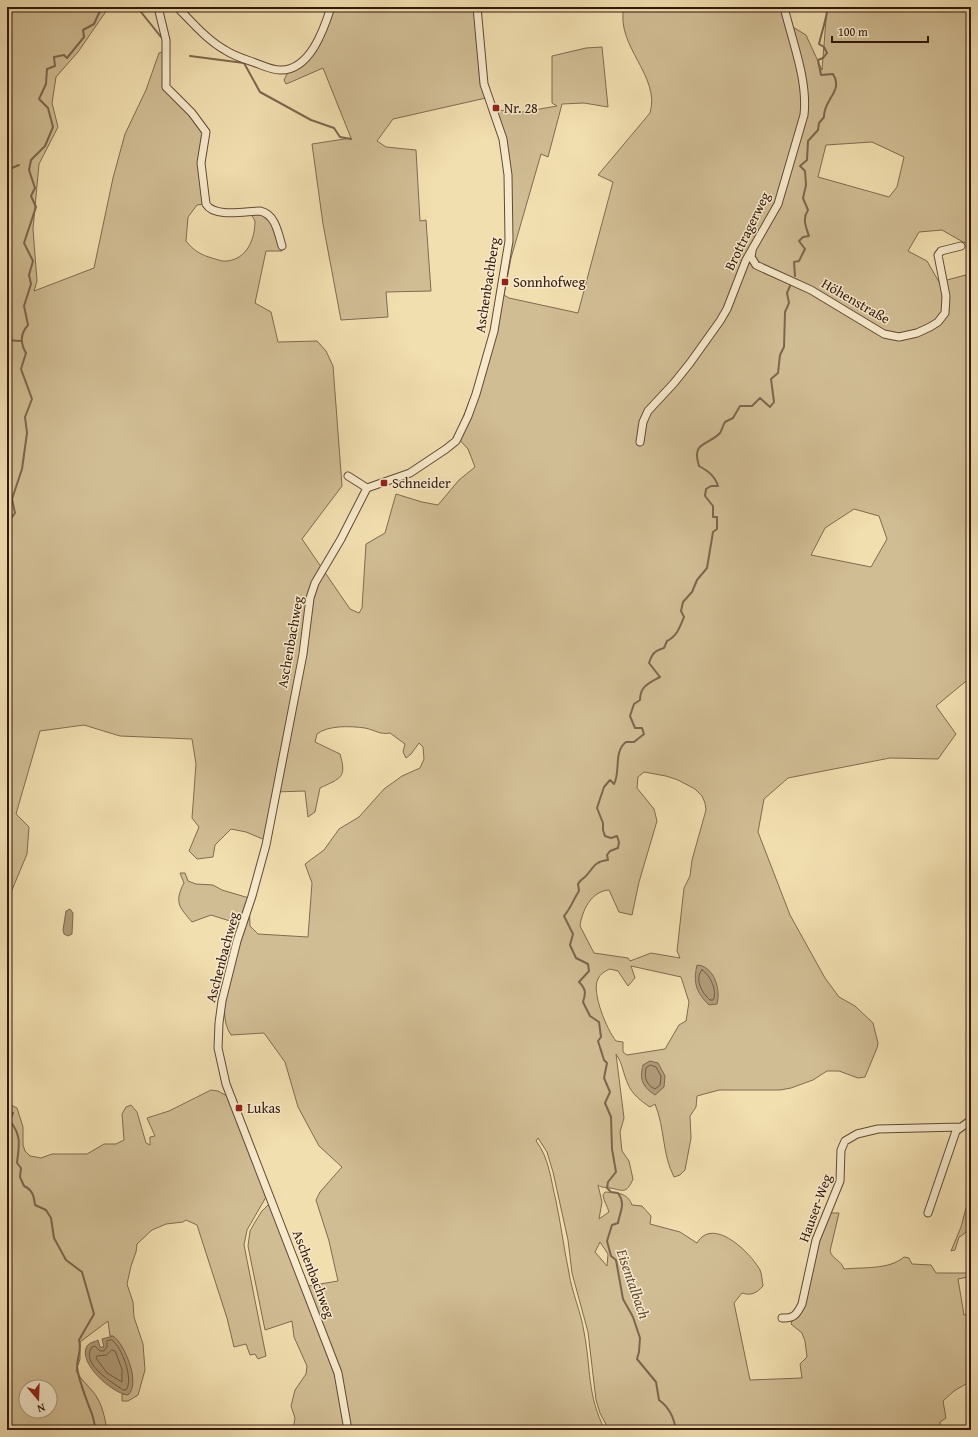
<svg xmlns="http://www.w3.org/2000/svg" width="978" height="1437" font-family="'Gentium Book Plus',serif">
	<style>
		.green { fill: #d1bd94; stroke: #816a50; fill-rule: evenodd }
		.water { fill: #b09b78; stroke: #7d664d }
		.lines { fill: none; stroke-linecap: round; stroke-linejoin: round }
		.shore { stroke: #705942; stroke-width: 1 }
		.stream { stroke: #7d664d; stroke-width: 2 }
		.minor-casing { stroke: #614935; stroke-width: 9 }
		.minor { stroke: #f7eacc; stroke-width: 7 }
		.poi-dot { fill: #8f2418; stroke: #f7eacc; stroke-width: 1.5 }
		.labels { text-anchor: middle; stroke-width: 3; stroke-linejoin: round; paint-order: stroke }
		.poi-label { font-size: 14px; fill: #31170c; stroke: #f7eacc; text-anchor: start }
		.street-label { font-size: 14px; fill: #31170c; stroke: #f7eacc }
		.water-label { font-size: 15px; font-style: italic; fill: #644c37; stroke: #f7eacc }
	</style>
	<rect width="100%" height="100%" fill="#f2dfb0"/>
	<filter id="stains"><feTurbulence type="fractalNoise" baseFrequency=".005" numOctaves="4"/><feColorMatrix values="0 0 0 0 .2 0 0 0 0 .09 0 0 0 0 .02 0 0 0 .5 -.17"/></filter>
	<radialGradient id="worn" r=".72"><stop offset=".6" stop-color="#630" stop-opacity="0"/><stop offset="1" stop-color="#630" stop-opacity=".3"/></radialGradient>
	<path class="green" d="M7,7h102l-31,45 -22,25 -4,26 6,24 -19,37 -6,65 4,52 -3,10 60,-23 19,-90 12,-44 21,-44 13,-37 6,-2 -1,28 41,53 -1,72 -7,1 -9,12 -2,24c7,9 15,14 26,17 4,1 10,4 15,3 20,-2 28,-22 28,-40l-4,-7c5,0 11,-3 16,1 7,7 13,27 15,36h-16l-11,52 16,9 7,30 39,-1 9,10 7,15 9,120 -40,53 48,70 9,4 3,-5 4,-64 19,-11 11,-39 26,8 16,3 21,-25 16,-13 -7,-18 -12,-13 23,-60 16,-61 11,-68v-72l-9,-65 26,2 34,-6 -5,-3v-47l34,-8 16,-1 6,60 -24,-4 -22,1 -14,53 -7,-3 -30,104 -7,37 5,3 69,15 35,-131 -15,-7 52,-62c11,-37 -35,-67 -26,-106h158l4,16 20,12 16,35 5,-63h144v237l-8,-2 -21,-12 -23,2 -11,19 19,10 12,21 27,-7 5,-10v412l-35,29 20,28 -18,25 -48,-1 -102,20 -24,21 -6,33 32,83 35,63 14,19 16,9 18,17 5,20 -1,5 -12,29 -7,1 -19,-7h-12l-14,9 -22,8 -11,2h-61l-22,6 -1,11 -6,9 1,22 -6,32 -5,5 -6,2c-12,-23 -9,-49 -19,-73l-5,3c-8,-5 -19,-14 -22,-23 -5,-10 -5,-20 -12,-30l8,64 -4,14 2,19 7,10 4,18c-7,16 -10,11 -23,9 -5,-1 -8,0 -12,-3l4,17 -3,17 10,-7c-2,-7 -5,-10 -6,-17l2,-3c12,1 22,0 27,13l10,1 9,10 -1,8 30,8 17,11c16,-27 53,9 63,27 2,5 2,10 3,16 -6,7 -12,10 -21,7l-8,10 16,77 52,-2 -2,-14 7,-7 -2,-16 -3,-8 -11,-9 38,-111h10l-9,38c2,8 11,9 14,18 19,-2 45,1 60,-12l5,1 3,6 19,1 5,8h35l-3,4 -10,2 6,36 7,-1v67l-17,10 -11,10 3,17 -6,4 1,8h-332l-9,-17 -4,-13 -8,-68 -16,-59 -4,-33 -15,-68 -6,-20 -9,-14 -2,3c13,16 15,40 20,60 5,24 8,48 13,72 3,20 12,39 15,59 7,36 3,64 21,98h-312l2,-12 -4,-12 4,-16 11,-16 1,-8 -13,-29 -2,-16 -27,9 -17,-84 2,-15 5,-9 7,-11 6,-6 4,2 30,80 36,-6 -9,-40 -13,-41 4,-8 22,-25 -23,-21 -21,-39 -13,-45 -21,-29 -33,2c-18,-25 6,-81 14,-108l-6,-7 -9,1 -19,-6 -19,7c-13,-15 -18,-20 -8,-39l-4,-10h5l3,8 8,3 17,1 9,5 27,8 1,28 8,8 50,3 4,-54 -7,-19 19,-14 15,-21 20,-12 25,-28 18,-13 18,-8 4,-9 -1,-12 -4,-4 -8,11 -5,4 -3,-6 2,-8 -15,-11c-10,2 -15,-3 -25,-5 -14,-2 -37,-3 -48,6l-2,8 25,12c7,24 1,24 -20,34l-5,24 -7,5 -3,-26 -30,1 -10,48 -19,-8 -15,-3 -16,16 -2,12 -16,2 -8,-8 10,-24 -7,-9 4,-54 -4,-25 -72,-3 -36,-11 -44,6 -24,83 13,13 -2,27 -20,48zM872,142l32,15 -7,30 -8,10 -71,-20 8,-32zM854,509l25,7 8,23 -16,28 -60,-12 14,-27zM644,772l22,4 12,4 17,9 7,7 3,7 1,7 -14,50 -2,16 -6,12 -7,63 3,7 -29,-5 -21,8 -2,-3 -34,-5 -14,-27c2,-15 11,-35 29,-36l10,22 13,3 7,-33 18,-61 -3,-12 -17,-21 1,-11zM631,966l50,11 8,25 -3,19 -7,4 -14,24 -38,6 -4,-3v-10l-7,-1c-9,-11 -25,-49 -18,-62 2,-5 7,-8 12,-10l8,2 10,15 7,-8zM600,1242l8,12 -1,12 -12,-14z
		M333,7h142l4,63 7,28 -93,21 -16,22 9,6 30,3 4,71 6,-1 5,71 -45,1 2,25 -47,3 -18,-96 -11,-80 39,-6 -28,-70 -32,14 -5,2 -2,-4 5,-10 13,-8z
		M211,1090l7,1 9,5 39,101 -19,33 -3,15 22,111 -8,3 -3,-5 -5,1 -4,-11 -12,3 -7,-29 -30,-93 -11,-5 -3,2 -17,2 -14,6 -15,14 -1,8 -5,14 -4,18 6,18 1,15 9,27 2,26 -7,25 -10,6h-6v-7h6c13,-19 -5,-41 -15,-58h-3l-2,-15 -28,21v17l-4,12c5,9 12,14 18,22 8,10 11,25 13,37h-100v-327l10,5 6,19v18l2,6 5,5 11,2 11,-4h35l17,-10h12l8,-4 -2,-26 4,-7 5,-2 6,7 9,31 4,2v-8l5,-1 -8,-18 22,-7zM26,1387h24v24h-24z
		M971,1189c0,16 5,41 -12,48l-4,13 -4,1 10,-24z"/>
	<path class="water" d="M70,909l3,4 -1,21 -4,2 -4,-2 -1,-4 3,-19z
		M697,965c17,1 24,24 20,39l-8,1c-13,-13 -16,-22 -12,-40z
		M650,1061l8,2 7,13 -1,11 -9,8c-12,-8 -16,-15 -12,-30z
		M113,1336c12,8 28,48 15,59 -15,-1 -51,-32 -41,-49 3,-4 8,-4 11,-6l2,7h4l-2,-8z"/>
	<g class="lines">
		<path class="shore" d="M702,970c8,4 16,22 11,30h-3c-8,-7 -16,-21 -8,-30z
			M651,1065l5,2 5,9 -1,9 -5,4c-9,-4 -11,-12 -9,-21z
			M112,1340c10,7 22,40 14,50h-3c-11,-8 -43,-26 -31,-43l3,-1 5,5h4l3,-4v-6z
			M112,1350l3,1 7,18v13l-15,-9 -11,-15 1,-2 9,-1z"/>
		<path class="stream" d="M137,7l24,30
			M190,56l54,7 16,29 51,28 23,8 6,9 11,2
			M7,170l12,-5
			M795,276l-1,-14 5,-1 6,-12 -6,-8 4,-4 6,-1c-3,-9 -7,-17 -1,-26l-5,-12 3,-13 -1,-14 -5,-5 7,-6 1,-19 10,-11 1,-7 5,-6c-1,-17 20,-26 9,-43l-12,1 -3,-15 5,-2 4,-5 -3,-6 -5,-3c3,-13 7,-24 9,-37
			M7,340l14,1
			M7,524l8,-11 -3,-14 10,-30 5,-36 -2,-16 7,-18 -11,-30 5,-16c-6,-10 -6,-19 2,-28l-4,-19 7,-22 -2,-9 4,-14 -9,-18 12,-36 -5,-11 4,-8 -6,-18 2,-10 14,-14 8,-19 -5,-19 -9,-9 7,-15 1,-15 8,-3 -1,-9 10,-2 3,3 17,-21 -1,-7 11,-6 5,-11 6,-6
			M7,1112l6,1 -3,8c12,15 9,24 7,42l4,5 -1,9 4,9c9,4 10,11 11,19l11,5 5,8 3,20 12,22 16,12 12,42 -15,26c3,10 -2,17 -2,27 2,14 8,29 13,42 3,6 4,14 6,21
			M676,1430c-2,-12 -7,-23 -17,-30l-3,-18 -19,-23 2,-7 1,-14 -7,-21 -10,-18 -7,-39 -5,-4 -4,-15 5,-16 6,-2c2,-12 8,-19 0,-30l-7,-1 -4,-4 1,-6 8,-10 -4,-23 -1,-32 -6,-14 5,-11 -6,-14 3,-15 -3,-3 -6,-19 3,-4 -2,-15 -9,-6 -7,-14c3,-9 3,-13 -4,-20l10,-11 -1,-7 -12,-6 -6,-13 3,-11 -9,-18c7,-8 9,-16 15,-25l-1,-7c2,-4 4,-5 7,-7 8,-8 9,-16 23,-17l-1,-5 3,-4 8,-3 1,-6 -2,-6 -6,2 -6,-2 -2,-6v-7l-6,-15 7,-21 6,-7 4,4c7,-13 -1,-32 12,-42h8l10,-8 -2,-6h-7l-5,-12 4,-12 6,-4c0,-14 9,-17 20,-23l-11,-14c3,-9 5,-12 15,-15l3,-7c10,-5 13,-14 17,-24l-3,-6 2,-9 9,-10 5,-12 10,-12 6,-36 4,-3v-12h-4v-11l-8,-10 1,-7 5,-3h7c-3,-10 -10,-15 -19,-20 -8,-25 9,-20 21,-33 2,-3 3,-8 5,-11l8,-4 7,-12h12l8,-8 10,9 4,-5 -3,-23 7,-6 2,-18 4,-8 1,-35 4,-9 -2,-10 3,-7"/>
		<defs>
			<path id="minor" d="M158,7l8,33v47l26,26 14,19 -5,31 5,41c8,14 40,7 54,7 15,3 18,21 22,35
				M177,7c15,15 30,33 48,43 9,6 19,9 28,12 9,3 18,8 27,8 30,1 44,-41 51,-63
				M752,251l-1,6 5,8 55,25 73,44 15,3 18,-4 13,-6 8,-5 7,-9 1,-17 -8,-41 3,-4 20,-5
				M640,442l3,-20 5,-11 26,-28 16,-20 30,-42 7,-12 19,-49 32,-56 26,-89c4,-35 -12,-74 -20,-108
				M348,476l19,12 43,-15 36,-24 10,-8 12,-25 8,-22 18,-63 15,-90 -1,-66 -5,-36 -19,-55 -7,-77
				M928,1213l28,-82 15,-11
				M782,1318c12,1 15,-4 20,-14l14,-64 24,-59 1,-31 4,-9 12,-7 21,-5 83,-2
				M348,1430l-10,-57 -112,-289 -8,-36 1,-25 3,-22 15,-60 15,-45 14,-51 37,-191 7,-56 5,-15 26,-44 26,-51"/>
		</defs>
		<use href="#minor" class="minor-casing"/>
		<use href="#minor" class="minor"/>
	</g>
	<g class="poi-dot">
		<rect x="492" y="104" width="8" height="8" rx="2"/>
		<rect x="501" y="278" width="8" height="8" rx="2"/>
		<rect x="380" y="479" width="8" height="8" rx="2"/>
		<rect x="235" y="1104" width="8" height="8" rx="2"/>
	</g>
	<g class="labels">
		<g class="poi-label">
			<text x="504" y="113">Nr. 28</text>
			<text x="513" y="287">Sonnhofweg</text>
			<text x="392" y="488">Schneider</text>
			<text x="247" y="1113">Lukas</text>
		</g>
		<g class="street-label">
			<text transform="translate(747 231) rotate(-64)" y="5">Brottragerweg</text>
			<text transform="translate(487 285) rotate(-81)" y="5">Aschenbachberg</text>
			<text transform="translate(856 301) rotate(30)" y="5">Höhenstraße</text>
			<text transform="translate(290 642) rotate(-80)" y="5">Aschenbachweg</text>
			<text transform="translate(222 957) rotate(-75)" y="5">Aschenbachweg</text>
			<text transform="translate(815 1208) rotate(-70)" y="5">Hauser-Weg</text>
			<text transform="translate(314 1274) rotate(69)" y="5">Aschenbachweg</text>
		</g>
		<g class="water-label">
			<text transform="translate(633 1284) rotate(71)" y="5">Eisentalbach</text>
		</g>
	</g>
	<rect width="978" height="1437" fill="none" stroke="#f2dfb0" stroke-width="24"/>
	<rect x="8" y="8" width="962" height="1421" fill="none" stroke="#31170c" stroke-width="2"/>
	<rect x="12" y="12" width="954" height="1413" fill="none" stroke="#31170c"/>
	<g transform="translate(38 1399) rotate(161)"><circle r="19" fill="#f7eacc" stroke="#a8967f"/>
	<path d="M0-3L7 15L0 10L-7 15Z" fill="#8f2418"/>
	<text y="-6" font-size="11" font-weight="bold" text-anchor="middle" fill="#31170c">N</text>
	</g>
	<path d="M832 36v6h96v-6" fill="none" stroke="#31170c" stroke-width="2"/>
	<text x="838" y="36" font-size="12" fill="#31170c" stroke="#f7eacc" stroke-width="3" paint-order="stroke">100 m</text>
	<rect width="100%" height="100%" filter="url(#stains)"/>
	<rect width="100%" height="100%" fill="url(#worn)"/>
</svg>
